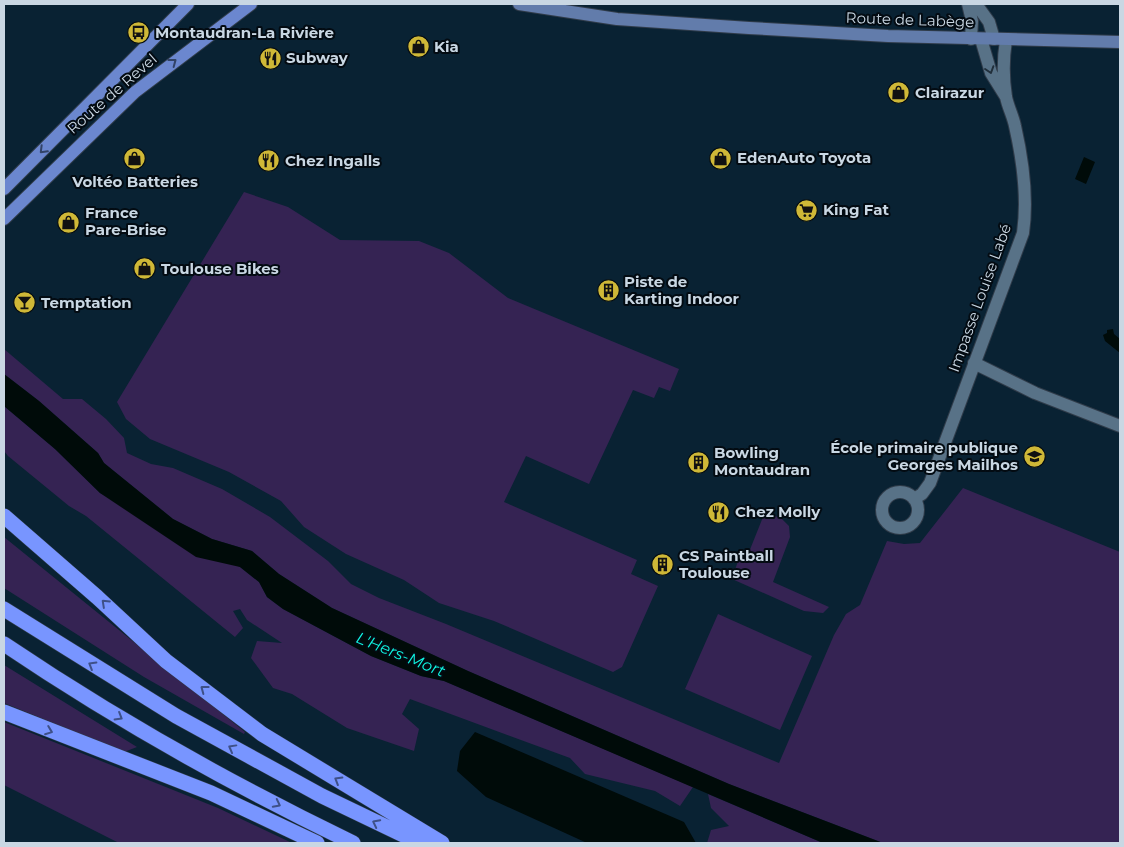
<svg xmlns="http://www.w3.org/2000/svg" width="1124" height="847" font-family="Montserrat,sans-serif">
	<style>
		.green { fill: #352353 }
		.water { fill: #000b09 }
		.lines { fill: none; stroke-linecap: round; stroke-linejoin: round }
		.street-casing { stroke: #303c4a; stroke-width: 14 }
		.secondary-casing { stroke: #303c4a; stroke-width: 14 }
		.primary-casing { stroke: #303c4a; stroke-width: 14 }
		.highway-casing { stroke: #303c4a; stroke-width: 16 }
		.street { stroke: #587287; stroke-width: 12 }
		.secondary { stroke: #627cab; stroke-width: 12 }
		.primary { stroke: #6b87cf; stroke-width: 12 }
		.highway { stroke: #7895ff; stroke-width: 15 }
		.oneway { stroke: #324367 }
		.oneway2 { stroke: #212f3b }
		.oneway3 { stroke: #3e5088 }
		.labels { text-anchor: middle; stroke-width: 4; stroke-linejoin: round; paint-order: stroke }
		.street-label { font-size: 15px; fill: #c9d7e3; stroke: #030b12 }
		.poi-label { font-size: 15px; font-weight: bold; fill: #c9d7e3; stroke: #030b12; text-anchor: start }
		.water-label { font-size: 16px; font-style: italic; fill: #0ff7e3; stroke: #030b12 }
	</style>
	<rect width="100%" height="100%" fill="#092233"/>
	<path class="green" d="M244,192l44,15 52,33 79,1 30,12 59,45 171,71 -9,22 -11,-4 -5,11 -21,-8 -44,94 -63,-28 -22,46 133,58 -6,14 27,12 -36,81 -9,5 -119,-51 -55,-18 -35,-23 -58,-26 -42,-27 -23,-26 -52,-29 -79,-33 -24,-20 -9,-17z
		M4,349l59,50h19l24,20 18,19 3,15 24,11 22,4 49,21 48,28 58,44 23,23 28,14 67,26 333,139 55,-128 12,-21 14,-9 27,-64 17,3 16,-1 43,-55 157,64v291h-237l-154,-59 -261,-113 -136,-63 -53,-34 -27,-23 -40,-12 -39,-20 -69,-56 -6,-10 -59,-52 -35,-27z
		M4,406l51,43 45,44 140,74 19,15 8,15 16,12 88,47 50,20 23,5 249,106 -13,19 -25,-15 -70,-17 -15,-16 -160,-59 -8,15 17,15 -5,22 -67,-23 -55,-34 -19,-6 -22,-30 6,-17 25,2 -35,-23 -7,-11 -7,2 10,17 -8,9 -149,-121 -17,-10 -61,-50 -4,-5z
		M764,511l18,8 7,7 1,11 -17,45 56,25 -6,6 -19,-2 -72,-32 8,-24 7,2 16,-40z
		M4,537l241,195 -1,2 -100,-57 -140,-89z
		M718,614l94,42 -32,74 -95,-41z
		M4,665l133,82 -13,5 -120,-49z
		M4,722l214,86 74,35h-173l-115,-58z
		M708,794l115,49h-116l4,-13 18,-4 -18,-18z"/>
	<path class="water" d="M1084,157l11,5 -9,22 -11,-5z
		M1113,329l1,5 6,5v14l-15,-12 -2,-6 4,-2v-3z
		M4,374l35,27 59,52 6,10 69,56 39,20 40,12 27,23 53,34 136,63 261,113 154,59h-60l-379,-162 -23,-5 -50,-20 -88,-47 -16,-12 -8,-15 -19,-15 -44,-10 -96,-64 -45,-44 -51,-43z
		M475,732l209,90 12,21h-109l-101,-46 -29,-26 3,-20z"/>
	<g class="lines">
		<defs>
			<path id="street" d="M968,4l4,17 -1,18
				M976,4l13,18 5,17
				M981,39l10,34 15,24
				M974,363l61,30 85,33
				M882 510a18 18 0 1 1 36 0a18 18 0 1 1-36 0Z
				M914,499l8,-5 8,-11 93,-250c5,-35 0,-72 -8,-107 -2,-10 -7,-19 -9,-29 -3,-19 -3,-38 0,-57"/>
			<path id="secondary" d="M519,4l98,15 132,9 139,8 232,6"/>
			<path id="primary" d="M4,189l184,-185
				M4,219l131,-127 116,-88"/>
			<path id="highway" d="M4,516l93,81 69,64 96,73 180,109
				M4,609l172,107 146,80 98,47
				M4,644c111,75 229,141 349,199
				M4,712l207,81 106,50"/>
		</defs>
		<use href="#street" class="street-casing"/>
		<use href="#secondary" class="secondary-casing"/>
		<use href="#primary" class="primary-casing"/>
		<use href="#highway" class="highway-casing"/>
		<use href="#street" class="street"/>
		<use href="#secondary" class="secondary"/>
		<use href="#primary" class="primary"/>
		<use href="#highway" class="highway"/>
	</g>
	<defs><path id="oneway-chevron" d="M-2-3.5L2.5 0L-2 3.5" fill="none" stroke-width="1.6" stroke-linecap="round" stroke-linejoin="round" transform="scale(1.25)"/></defs>
	<g class="oneway">
		<use href="#oneway-chevron" transform="translate(173 62) rotate(-37)"/>
		<use href="#oneway-chevron" transform="translate(43 150) rotate(135)"/>
	</g>
	<use class="oneway2" href="#oneway-chevron" transform="translate(990 70) rotate(72)"/>
	<g class="oneway3">
		<use href="#oneway-chevron" transform="translate(105 603) rotate(-137)"/>
		<use href="#oneway-chevron" transform="translate(92 665) rotate(-149)"/>
		<use href="#oneway-chevron" transform="translate(204 689) rotate(-143)"/>
		<use href="#oneway-chevron" transform="translate(119 717) rotate(31)"/>
		<use href="#oneway-chevron" transform="translate(49 731) rotate(21)"/>
		<use href="#oneway-chevron" transform="translate(232 748) rotate(-151)"/>
		<use href="#oneway-chevron" transform="translate(338 780) rotate(-149)"/>
		<use href="#oneway-chevron" transform="translate(277 804) rotate(27)"/>
		<use href="#oneway-chevron" transform="translate(376 823) rotate(-153)"/>
	</g>
	<defs>
		<symbol id="bus-disc" viewBox="-11 -11 22 22"><circle r="9.5" fill="#cfb837" stroke="#030b12"/><path d="M-5-6H5V4H4V6H2V4H-2V6H-4V4H-5ZM-3.5-4V0h7V-4ZM-3.5 1.2v1.5H-2V1.2ZM2 1.2v1.5H3.5V1.2Z" fill="#111"/></symbol>
		<symbol id="shop-disc" viewBox="-11 -11 22 22"><circle r="9.5" fill="#cfb837" stroke="#030b12"/><path d="M-5-2.5h2.3a2.7 3.5 0 0 1 5.4 0H5L5.5 6h-11ZM-1.5-2.5h3a1.5 2.3 0 0 0-3 0Z" fill="#111"/></symbol>
		<symbol id="restaurant-disc" viewBox="-11 -11 22 22"><circle r="9.5" fill="#cfb837" stroke="#030b12"/><path d="M-5-6h1v4h1v-4h1v4h1v-4h1v5L-1.5 .5V6h-2V.5L-5-1ZM5-6V6H3V1.5H1.5Q1.5-4 5-6Z" fill="#111"/></symbol>
		<symbol id="supermarket-disc" viewBox="-11 -11 22 22"><circle r="9.5" fill="#cfb837" stroke="#030b12"/><path d="M-6-5.5h2.5l.6 2H6L4.5 2H-2.5L-4.4-4H-6ZM-1.5 3.2a1.3 1.3 0 1 0 .1 0ZM3 3.2a1.3 1.3 0 1 0 .1 0Z" fill="#111"/></symbol>
		<symbol id="building-disc" viewBox="-11 -11 22 22"><circle r="9.5" fill="#cfb837" stroke="#030b12"/><path d="M-4-6H4V6H1V3H-1V6H-4ZM-2.5-4.3h1.7v1.8h-1.7ZM.8-4.3h1.7v1.8H.8ZM-2.5-1h1.7V.8h-1.7ZM.8-1h1.7V.8H.8Z" fill="#111"/></symbol>
		<symbol id="bar-disc" viewBox="-11 -11 22 22"><circle r="9.5" fill="#cfb837" stroke="#030b12"/><path d="M-6-5H6L.8 .8V4.5H3.5V6h-7V4.5H-.8V.8Z" fill="#111"/></symbol>
		<symbol id="school-disc" viewBox="-11 -11 22 22"><circle r="9.5" fill="#cfb837" stroke="#030b12"/><path d="M0-5L7-2L0 1L-7-2ZM-4 1L0 2.5L4 1V4Q0 6-4 4Z" fill="#111"/></symbol>
	</defs>
	<g fill-rule="evenodd">
		<use href="#bus-disc" x="126" y="20" width="25" height="25"/>
		<use href="#shop-disc" x="406" y="34" width="25" height="25"/>
		<use href="#restaurant-disc" x="258" y="46" width="25" height="25"/>
		<use href="#shop-disc" x="886" y="80" width="25" height="25"/>
		<use href="#shop-disc" x="708" y="146" width="25" height="25"/>
		<use href="#shop-disc" x="122" y="146" width="25" height="25"/>
		<use href="#restaurant-disc" x="256" y="148" width="25" height="25"/>
		<use href="#supermarket-disc" x="794" y="198" width="25" height="25"/>
		<use href="#shop-disc" x="56" y="210" width="25" height="25"/>
		<use href="#shop-disc" x="132" y="256" width="25" height="25"/>
		<use href="#building-disc" x="596" y="278" width="25" height="25"/>
		<use href="#bar-disc" x="12" y="290" width="25" height="25"/>
		<use href="#school-disc" x="1022" y="444" width="25" height="25"/>
		<use href="#building-disc" x="686" y="450" width="25" height="25"/>
		<use href="#restaurant-disc" x="706" y="500" width="25" height="25"/>
		<use href="#building-disc" x="650" y="552" width="25" height="25"/>
	</g>
	<g class="labels">
		<g class="street-label">
			<text transform="translate(910 20) rotate(2)" y="5">Route de Labège</text>
			<text transform="translate(112 94) rotate(-41)" y="5">Route de Revel</text>
			<text transform="translate(980 298) rotate(-70)" y="5">Impasse Louise Labé</text>
		</g>
		<g class="poi-label">
			<text x="155" y="38">Montaudran-La Rivière</text>
			<text x="434" y="52">Kia</text>
			<text x="286" y="63">Subway</text>
			<text x="915" y="98">Clairazur</text>
			<text x="737" y="163">EdenAuto Toyota</text>
			<text x="285" y="166">Chez Ingalls</text>
			<text x="135" y="187" text-anchor="middle">Voltéo Batteries</text>
			<text x="823" y="215">King Fat</text>
			<text x="85" y="218">France<tspan x="85" dy="17">Pare-Brise</tspan></text>
			<text x="161" y="274">Toulouse Bikes</text>
			<text x="624" y="287">Piste de<tspan x="624" dy="17">Karting Indoor</tspan></text>
			<text x="41" y="308">Temptation</text>
			<text x="1018" y="453" text-anchor="end">École primaire publique<tspan x="1018" dy="17">Georges Mailhos</tspan></text>
			<text x="714" y="458">Bowling<tspan x="714" dy="17">Montaudran</tspan></text>
			<text x="735" y="517">Chez Molly</text>
			<text x="679" y="561">CS Paintball<tspan x="679" dy="17">Toulouse</tspan></text>
		</g>
		<g class="water-label">
			<text transform="translate(401 654) rotate(22)" y="6">L'Hers-Mort</text>
		</g>
	</g>
	<rect width="1124" height="847" fill="none" stroke="#c9d7e3" stroke-width="10"/>
</svg>
